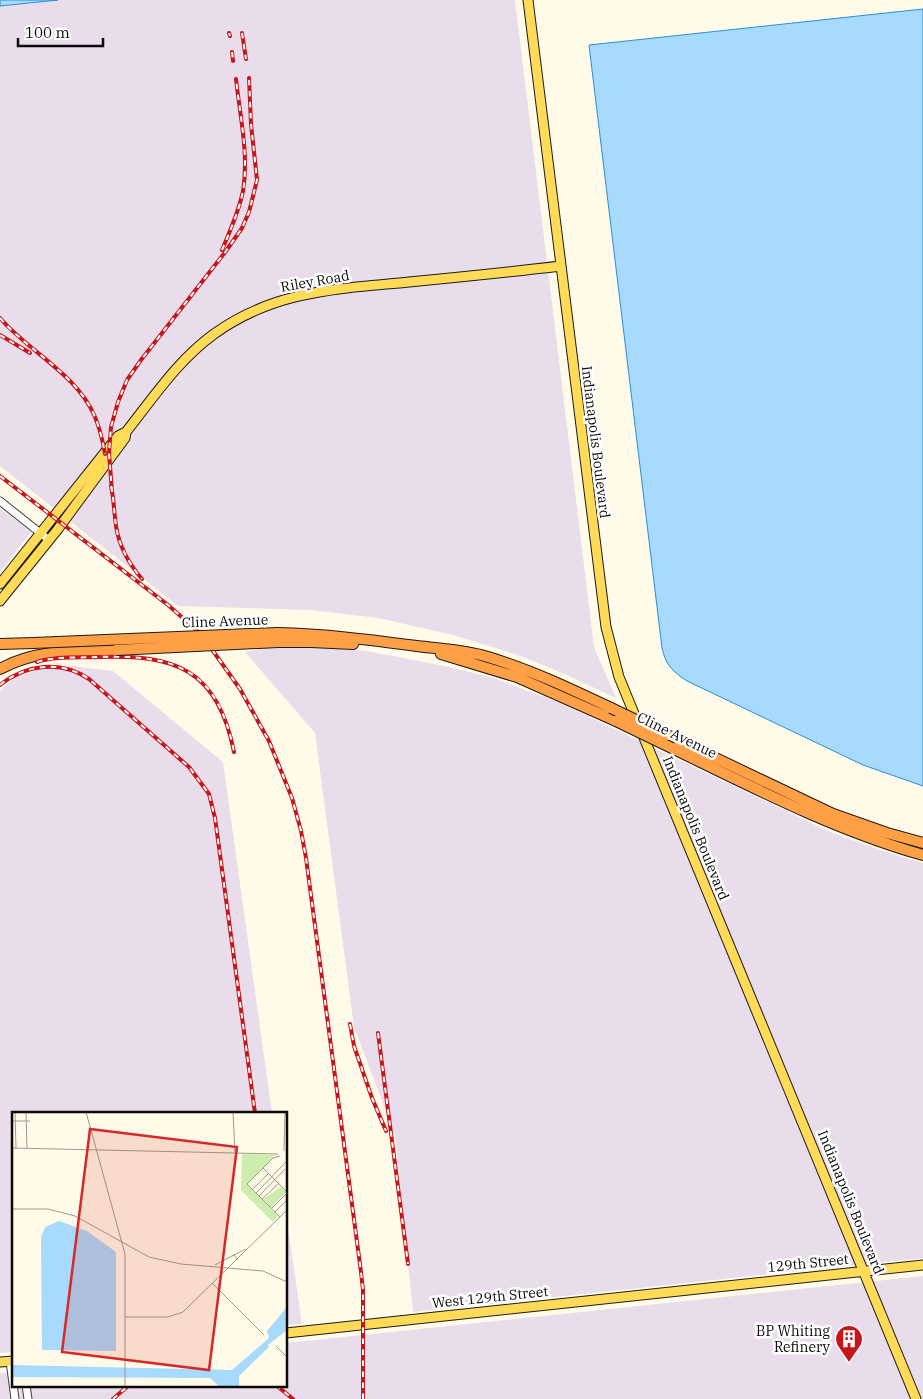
<svg xmlns="http://www.w3.org/2000/svg" width="923" height="1399" font-family="'IBM Plex Serif',serif">
	<style>
		.industrial { fill: #eaddeb }
		.water { fill: #a7dafc; stroke: #278eda }
		.lines { fill: none; stroke-linecap: round; stroke-linejoin: round }
		.minor-casing { stroke: #3d3d3d; stroke-width: 9 }
		.major-casing { stroke: #1b1b1b; stroke-width: 11 }
		.highway-casing { stroke: #1b1b1b; stroke-width: 12 }
		.minor { stroke: #fff; stroke-width: 7 }
		.major { stroke: #ffdb58; stroke-width: 9 }
		.highway { stroke: #ff9f46; stroke-width: 10 }
		.rail-casing { stroke: #c6161a; stroke-width: 4 }
		.rail { stroke: #fff; stroke-width: 2; stroke-dasharray: 5.5; stroke-linecap: butt }
		.highway-bridge-casing { stroke: #1b1b1b; stroke-width: 12; stroke-linecap: butt }
		.highway-bridge { stroke: #ff9f46; stroke-width: 10 }
		.labels { text-anchor: middle; stroke-width: 5; stroke-linejoin: round; paint-order: stroke }
		.street-label { font-size: 14px; fill: #0a0a0a; stroke: #fff }
		.poi-label { font-size: 14px; fill: #0a0a0a; stroke: #fff; text-anchor: end }
		.inset-road { fill: none; stroke: #9d9b8f; stroke-width: 1 }
		.view { fill: #d62828; fill-opacity: 0.15; stroke: #d62828; stroke-width: 2.5 }
		.inset-edge { fill: none; stroke: #0a0a0a; stroke-width: 2.5 }
	</style>
	<rect width="100%" height="100%" fill="#fffbe8"/>
	<path class="industrial" d="M58,0h457l79,647 22,51 -54,-25 -41,-17 -68,-21 -75,-17 -68,-8 -132,-4 -178,-140v-460z
		M0,508l31,24 -31,40z
		M278,646l40,1 48,4 79,15 49,12 66,25 270,129 53,19 40,12v395l-510,54 -18,-177 -41,-108 -39,-294 -70,-81z
		M73,666l40,5 110,91 49,351h-258v239l-14,1v-662l14,-13 32,-11z
		M286,1214l16,110 -16,1z
		M923,1276v123h-923v-26l14,-1v13h272v-42z"/>
	<path class="water" d="M0,0h58l-58,6z
		M923,9v777l-60,-21 -176,-84c-15,-10 -21,-16 -25,-33l-73,-603z"/>
	<g class="lines">
		<defs>
			<path id="minor" d="M0,501l49,39
				M10,1361l5,38
				M26,1385l2,14"/>
			<path id="major" d="M528,0l78,627 13,50 297,722
				M0,584l110,-138 8,-10 8,-4c27,-34 52,-72 88,-98 61,-44 124,-45 195,-52 51,-5 101,-10 152,-16
				M0,601l58,-72 67,-91 1,-6
				M286,1333l637,-68
				M0,1362l14,-1"/>
			<path id="highway" d="M277,633c47,1 94,7 140,13 24,3 49,4 71,11 43,13 83,32 123,51
				M278,642h33l42,2
				M0,644l33,-1
				M441,654l76,23 99,44
				M0,669c36,-20 76,-18 116,-19
				M667,735l166,79 54,19 36,10
				M672,748c82,40 163,82 251,107"/>
		</defs>
		<use href="#minor" class="minor-casing"/>
		<use href="#major" class="major-casing"/>
		<use href="#highway" class="highway-casing"/>
		<use href="#minor" class="minor"/>
		<use href="#major" class="major"/>
		<use href="#highway" class="highway"/>
		<defs>
			<path id="rail" d="M229,33l1,3
				M242,33l4,26
				M232,52l1,9
				M222,250c8,-19 17,-39 21,-59 6,-36 -3,-75 -7,-112
				M0,318c29,34 77,56 95,99 5,12 8,25 10,37
				M0,335l30,18
				M0,476l168,129 33,29 39,55 29,52 23,57 9,33 5,27 55,414 2,18v109
				M111,486c3,13 3,27 5,40 3,20 13,38 26,53
				M112,492l-3,-39 2,-26 7,-25 9,-22 14,-20 85,-109 16,-23 7,-16 8,-32 -6,-56 -2,-46
				M37,662c19,-6 41,-4 61,-5 78,-3 120,13 136,95
				M0,685c26,-21 61,-25 89,-6l100,88 20,27 6,24 40,295
				M350,1024l4,22 18,52 14,33
				M378,1033l30,231
				M276,1385l17,14
				M113,1399l16,-14"/>
		</defs>
		<use href="#rail" class="rail-casing"/>
		<use href="#rail" class="rail"/>
		<defs>
			<path id="highway-bridge" d="M33,643l244,-10
				M116,650l162,-8
				M611,708l56,27
				M616,721l56,27"/>
		</defs>
		<use href="#highway-bridge" class="highway-bridge-casing"/>
		<use href="#highway-bridge" class="highway-bridge"/>
	</g>
	<defs>
		<symbol id="building-pin" viewBox="-11 -11 22 30"><path d="M0 17L-7.5 6A9.5 9.5 0 1 1 7.5 6Z" fill="#c6161a" stroke="#fff"/><path d="M-4-6H4V6H1V3H-1V6H-4ZM-2.5-4.3h1.7v1.8h-1.7ZM.8-4.3h1.7v1.8H.8ZM-2.5-1h1.7V.8h-1.7ZM.8-1h1.7V.8H.8Z" fill="#fff"/></symbol>
	</defs>
	<g fill-rule="evenodd">
		<use href="#building-pin" x="833" y="1323" width="32" height="43"/>
	</g>
	<g class="labels">
		<g class="street-label">
			<text transform="translate(315 281) rotate(-10)" y="5">Riley Road</text>
			<text transform="translate(596 442) rotate(83)" y="5">Indianapolis Boulevard</text>
			<text transform="translate(225 621) rotate(-2)" y="5">Cline Avenue</text>
			<text transform="translate(677 735) rotate(26)" y="5">Cline Avenue</text>
			<text transform="translate(696 828) rotate(68)" y="5">Indianapolis Boulevard</text>
			<text transform="translate(851 1202) rotate(68)" y="5">Indianapolis Boulevard</text>
			<text transform="translate(808 1263) rotate(-6)" y="5">129th Street</text>
			<text transform="translate(490 1297) rotate(-6)" y="5">West 129th Street</text>
		</g>
		<g class="poi-label">
			<text x="830" y="1336">BP Whiting<tspan x="830" dy="16">Refinery</tspan></text>
		</g>
	</g>
	<g transform="translate(12 1112)">
		<rect width="275" height="275" fill="#fffbe8"/>
		<path d="M230,42l33,1 -28,29 31,32 -5,6 -32,-32zM269,75l5,5 -15,16 -8,-9z" fill="#cdedae"/>
		<path d="M47,109l28,10 29,21v99l-74,-1 -1,-113 4,-10zM275,195v23l-19,15 1,2 -30,29v11h-19l-10,-9 -198,-1v-12l220,5 37,-32 -2,-7z" fill="#a7dafc"/>
		<path class="inset-road" d="M3,0l1,37M14,0l1,37M74,0l39,142v133M221,0l2,41M0,9h18M0,36l266,6M272,39l1,-39M251,56l24,24M240,78l16,-16M244,81l31,-32M247,84l26,-27M250,87l16,-15M0,97h36l27,7 74,41 32,7 82,7 24,11M259,97l16,-16M263,100l12,-12M268,105l-33,-33 26,-26 7,-2M220,144l14,-7M203,153l19,-10 4,5M200,171l52,52M113,205h43l15,-5 104,-102M264,234l11,11"/>
		<path class="view" d="M78,17l147,18 -28,223 -147,-18z"/>
		<rect width="275" height="275" class="inset-edge"/>
	</g>
	<path d="M18 38v8h85v-8" fill="none" stroke="#0a0a0a" stroke-width="2.5"/>
	<text x="25" y="38" font-size="15" fill="#0a0a0a" stroke="#ffffff" stroke-width="4" paint-order="stroke">100 m</text>
</svg>
